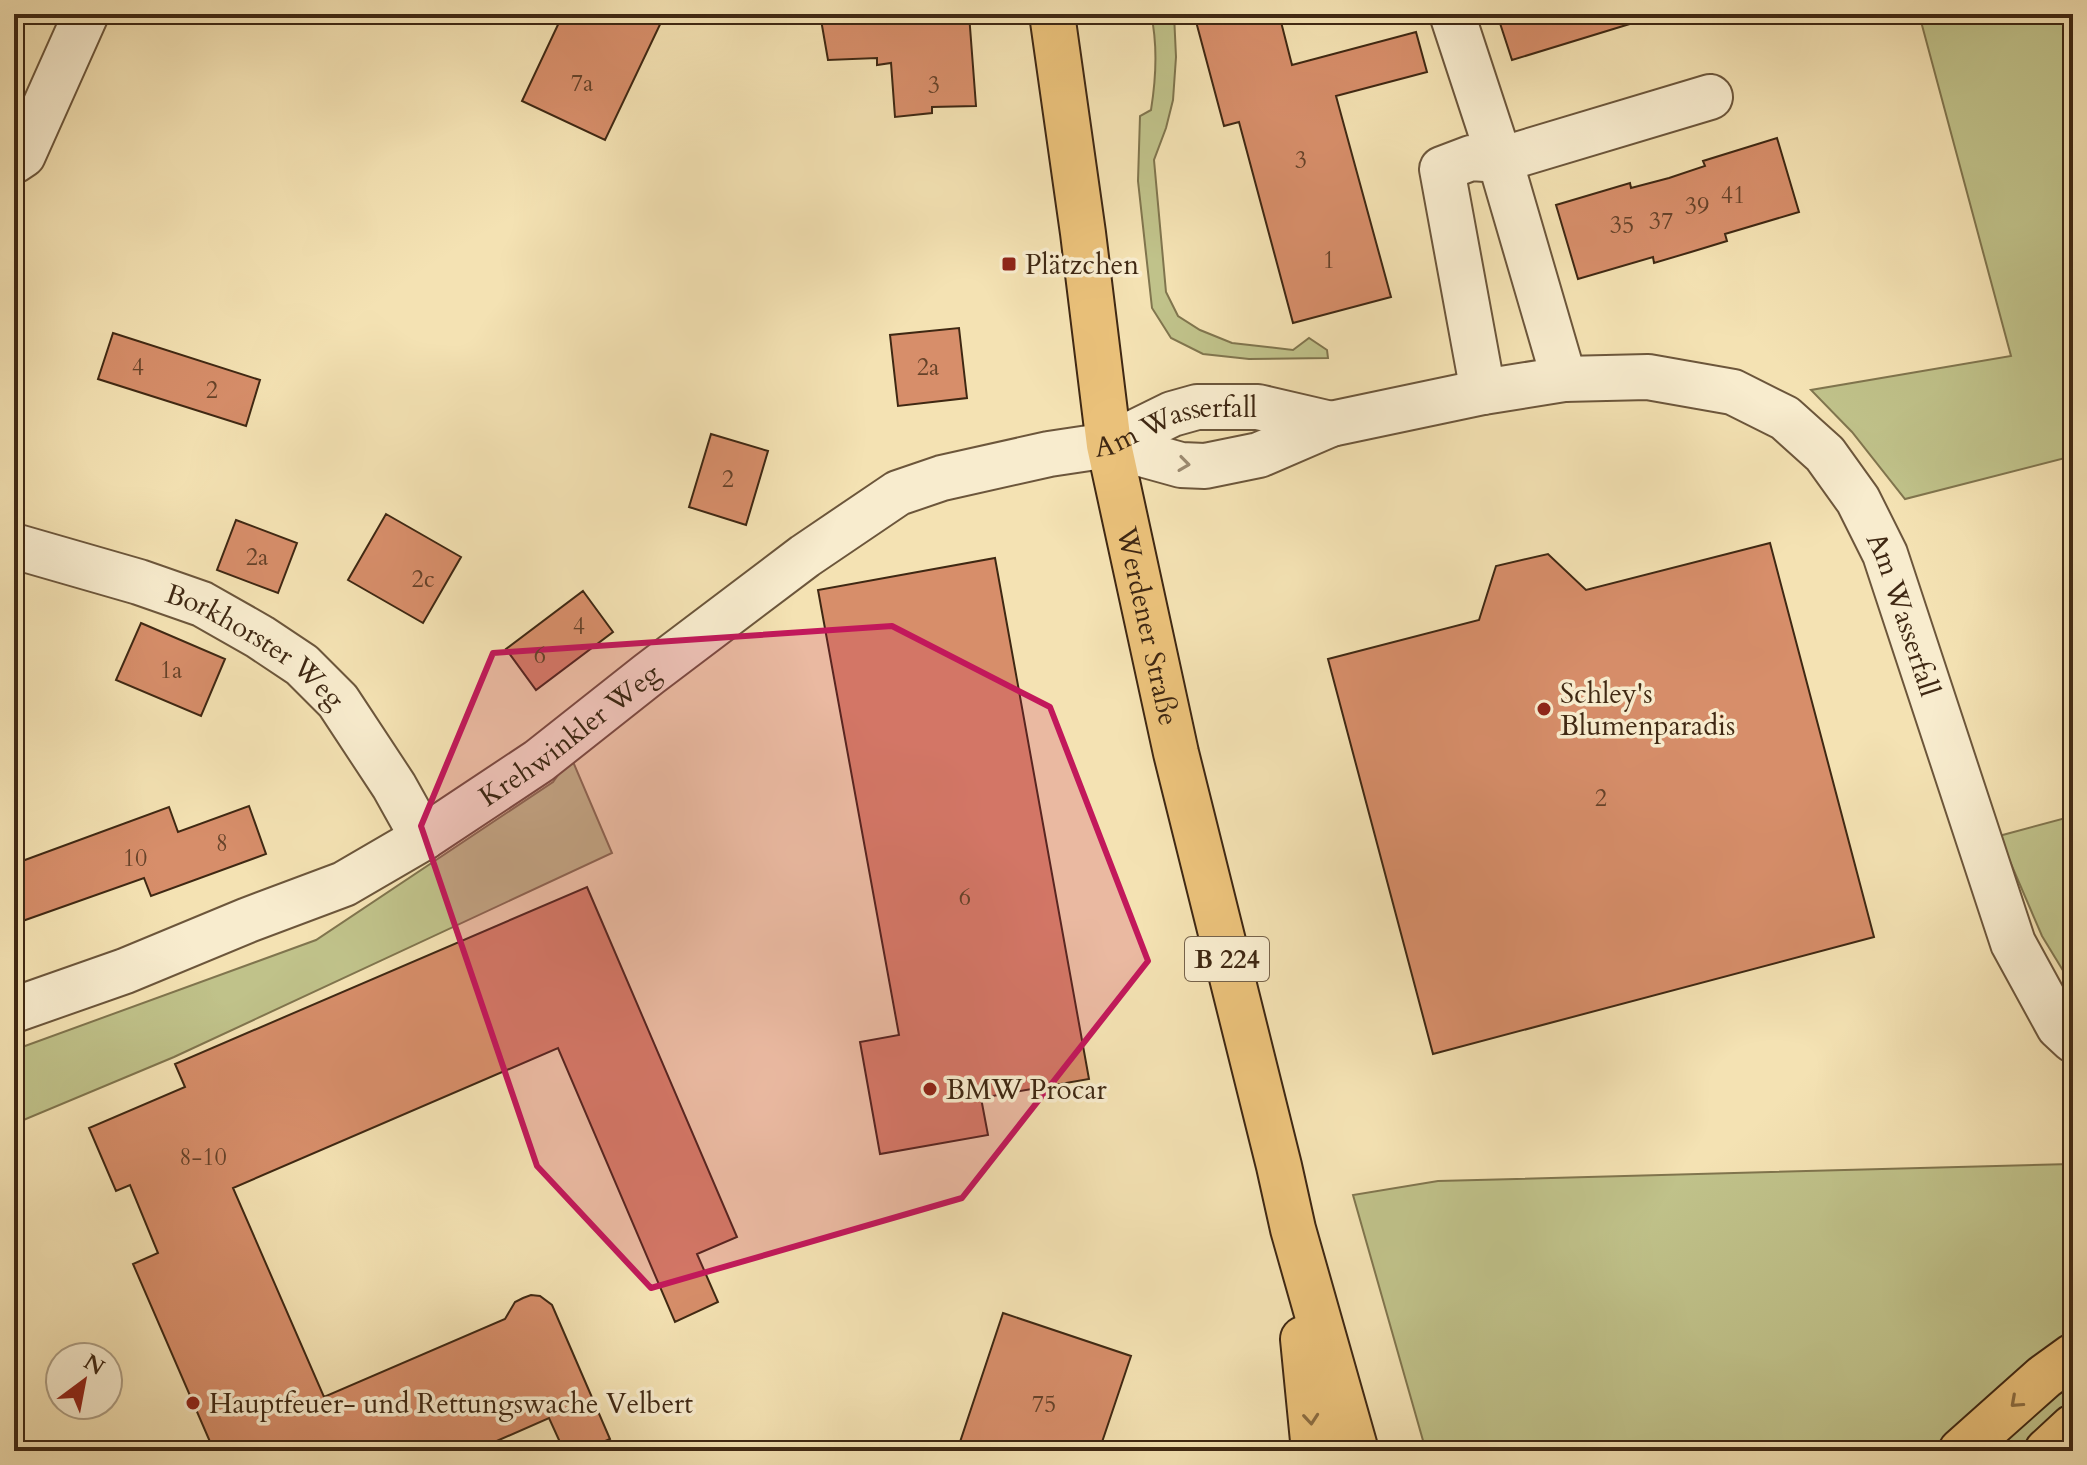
<svg xmlns="http://www.w3.org/2000/svg" width="2087" height="1465" font-family="Cardo,serif">
	<style>
		.green { fill: #c0c28a; stroke: #80754e; stroke-width: 2 }
		.building { fill: #d78e6a; stroke: #3f2813; stroke-width: 2 }
		.lines { fill: none; stroke-linecap: round; stroke-linejoin: round }
		.street-casing { stroke: #6c563b; stroke-width: 48 }
		.primary-casing { stroke: #3f2813; stroke-width: 48 }
		.highway-casing { stroke: #3f2813; stroke-width: 48 }
		.street { stroke: #f8ecce; stroke-width: 44 }
		.primary { stroke: #eac17a; stroke-width: 44 }
		.highway { stroke: #eac17a; stroke-width: 44 }
		.oneway { stroke: #9c8a70 }
		.oneway2 { stroke: #8c6d41 }
		.marked { fill: #c2185b; fill-opacity: 0.2; stroke: #c2185b; stroke-width: 6; stroke-linejoin: round }
		.poi-dot { fill: #8f2418; stroke: #f8ecce; stroke-width: 3 }
		.labels { text-anchor: middle; stroke-width: 7; stroke-linejoin: round; paint-order: stroke }
		.number-label { font-size: 24px; fill: #654229 }
		.shield { fill: #f8ecce; stroke: #76634b; stroke-width: 2 }
		.shield-label { font-size: 26px; font-weight: bold; fill: #3f2813 }
		.poi-label { font-size: 28px; fill: #3f2813; stroke: #f8ecce; text-anchor: start }
		.street-label { font-size: 28px; fill: #3f2813; stroke: #f8ecce }
	</style>
	<rect width="100%" height="100%" fill="#f4e2b3"/>
	<filter id="stains"><feTurbulence type="fractalNoise" baseFrequency=".0025" numOctaves="4"/><feColorMatrix values="0 0 0 0 .2 0 0 0 0 .09 0 0 0 0 .02 0 0 0 .5 -.17"/></filter>
	<radialGradient id="worn" r=".72"><stop offset=".6" stop-color="#630" stop-opacity="0"/><stop offset="1" stop-color="#630" stop-opacity=".3"/></radialGradient>
	<path class="green" d="M1151,14h23l2,43 -3,43 -7,28 -12,32 12,132 12,24 22,14 32,13 61,7 16,-12 18,12 1,8 -79,1 -46,-5 -32,-16 -19,-30 -14,-127 2,-65 11,-6c5,-31 7,-64 0,-96z
		M1919,14h154v442l-168,43 -53,-67 -41,-42 200,-34z
		M571,757l41,96 -438,204 -160,67v-74l302,-110 237,-158z
		M2073,816v171l-31,-51 -43,-100z
		M2073,1153v298h-647l-73,-256 85,-14 633,-17z"/>
	<path class="building" d="M563,14h102l-60,126 -83,-39z
		M820,14h149l7,92 -44,1v6l-37,4 -4,-54 -14,2v-7l-49,2z
		M1194,14h85l13,51 124,-33 11,40 -91,24 55,201 -98,26 -54,-201 -15,4z
		M1497,14h135l1,9 -121,37z
		M1777,138l22,74 -74,22 2,7 -36,11 -37,11 -1,-6 -75,22 -22,-74 74,-22 1,5 38,-10 36,-12 -2,-5z
		M959,328l8,70 -69,8 -8,-71z
		M113,333l147,47 -14,46 -148,-47z
		M711,434l57,17 -22,74 -57,-18z
		M386,514l75,43 -38,66 -75,-43z
		M236,520l61,23 -19,50 -61,-23z
		M1770,543l104,394 -441,117 -105,-395 151,-39 17,-54 52,-12 38,36z
		M995,558l94,521 -108,19 7,37 -108,19 -20,-112 39,-7 -81,-445z
		M583,591l30,41 -77,58 -30,-41z
		M141,623l84,36 -24,57 -85,-36z
		M249,806l17,48 -115,42 -7,-18 -130,46v-60l155,-57 9,25z
		M587,887l150,350 -40,17 21,48 -43,20 -117,-274 -325,140 91,209 181,-78 10,-17 8,-4 8,-3 9,1 12,9 58,134 -28,12h-18l-15,-33 -75,33h-260l-81,-187 25,-11 -28,-68 -14,6 -27,-63 96,-41 -10,-23z
		M1003,1313l128,43 -32,95h-142z"/>
	<g class="lines">
		<defs>
			<g id="street">
				<path d="M1452,14l48,146 64,219"/>
				<path d="M14,161l9,-6 63,-141"/>
				<path d="M1483,392l-41,-223 29,-11 29,2 210,-63"/>
				<path id="s1" d="M1109,445l72,20 24,1 54,-11 72,-31 152,-32 81,-13 84,-2 85,15 52,26 40,36 33,46 27,54 128,389 46,84 14,13"/>
				<path id="s2" d="M14,546l125,36 63,22 58,33 42,28 36,36 56,85 29,52"/>
				<path id="s3" d="M14,1010l111,-39 123,-51 96,-36 79,-46 116,-77 110,-87 156,-118 93,-63 44,-15 107,-24 60,-9 63,-31 25,-7h61l73,17"/>
			</g>
			<g id="primary">
				<path id="s4" d="M1052,14l31,219 26,212 67,308 103,413 14,63 63,222"/>
				<path d="M1303,1339l11,112"/>
			</g>
			<path id="highway" d="M1961,1451l83,-74 29,-21
				M2047,1451l26,-24"/>
		</defs>
		<use href="#street" class="street-casing"/>
		<use href="#primary" class="primary-casing"/>
		<use href="#highway" class="highway-casing"/>
		<use href="#street" class="street"/>
		<use href="#primary" class="primary"/>
		<use href="#highway" class="highway"/>
	</g>
	<defs><path id="oneway-chevron" d="M-2-3.5L2.5 0L-2 3.5" fill="none" stroke-width="1.6" stroke-linecap="round" stroke-linejoin="round" transform="scale(2)"/></defs>
	<use class="oneway" href="#oneway-chevron" transform="translate(1184 464) rotate(8)"/>
	<g class="oneway2">
		<use href="#oneway-chevron" transform="translate(2016 1402) rotate(138)"/>
		<use href="#oneway-chevron" transform="translate(1311 1419) rotate(85)"/>
	</g>
	<path class="marked" d="M892,626l158,81 98,254 -186,237 -311,90 -114,-122 -116,-340 72,-173z"/>
	<g class="poi-dot">
		<rect x="1001" y="256" width="16" height="16" rx="4"/>
		<circle cx="1544" cy="709" r="8"/>
		<circle cx="930" cy="1089" r="8"/>
		<circle cx="193" cy="1403" r="8"/>
	</g>
	<g class="labels">
		<g class="number-label">
			<text x="582" y="91">7a</text>
			<text x="934" y="93">3</text>
			<text x="1301" y="168">3</text>
			<text x="1733" y="203">41</text>
			<text x="1697" y="214">39</text>
			<text x="1661" y="229">37</text>
			<text x="1622" y="233">35</text>
			<text x="1329" y="268">1</text>
			<text x="138" y="375">4</text>
			<text x="928" y="375">2a</text>
			<text x="212" y="398">2</text>
			<text x="728" y="487">2</text>
			<text x="257" y="565">2a</text>
			<text x="423" y="587">2c</text>
			<text x="579" y="634">4</text>
			<text x="540" y="663">6</text>
			<text x="171" y="678">1a</text>
			<text x="1601" y="806">2</text>
			<text x="222" y="851">8</text>
			<text x="135" y="866">10</text>
			<text x="965" y="905">6</text>
			<text x="203" y="1165">8-10</text>
			<text x="1044" y="1412">75</text>
		</g>
		<rect class="shield" x="1185" y="937" width="84" height="44" rx="6"/>
		<g class="shield-label">
			<text x="1227" y="968">B 224</text>
		</g>
		<g class="poi-label">
			<text x="1025" y="274">Plätzchen</text>
			<text x="1560" y="703">Schley's<tspan x="1560" dy="32">Blumenparadis</tspan></text>
			<text x="946" y="1099">BMW Procar</text>
			<text x="209" y="1413">Hauptfeuer- und Rettungswache Velbert</text>
		</g>
		<g class="street-label">
			<text dy="10" stroke="none"><textPath href="#s3" startOffset="1320">Am Wasserfall</textPath></text>
			<text dy="10" stroke="none"><textPath href="#s1" startOffset="932">Am Wasserfall</textPath></text>
			<text dy="10" stroke="none"><textPath href="#s4" startOffset="620">Werdener Straße</textPath></text>
			<text dy="10" stroke="none"><textPath href="#s2" startOffset="264">Borkhorster Weg</textPath></text>
			<text dy="10" stroke="none"><textPath href="#s3" startOffset="624">Krehwinkler Weg</textPath></text>
		</g>
	</g>
	<rect width="2087" height="1465" fill="none" stroke="#f4e2b3" stroke-width="48"/>
	<rect x="16" y="16" width="2055" height="1433" fill="none" stroke="#3f2813" stroke-width="4"/>
	<rect x="24" y="24" width="2039" height="1417" fill="none" stroke="#3f2813" stroke-width="2"/>
	<g transform="translate(84 1381) rotate(32)"><circle r="38" fill="#f8ecce" stroke="#ae9e83" stroke-width="2"/>
	<path d="M0-6L14 30L0 20L-14 30Z" fill="#8f2418"/>
	<text y="-12" font-size="22" font-weight="bold" text-anchor="middle" fill="#3f2813">N</text>
	</g>
	<rect width="100%" height="100%" filter="url(#stains)"/>
	<rect width="100%" height="100%" fill="url(#worn)"/>
</svg>
